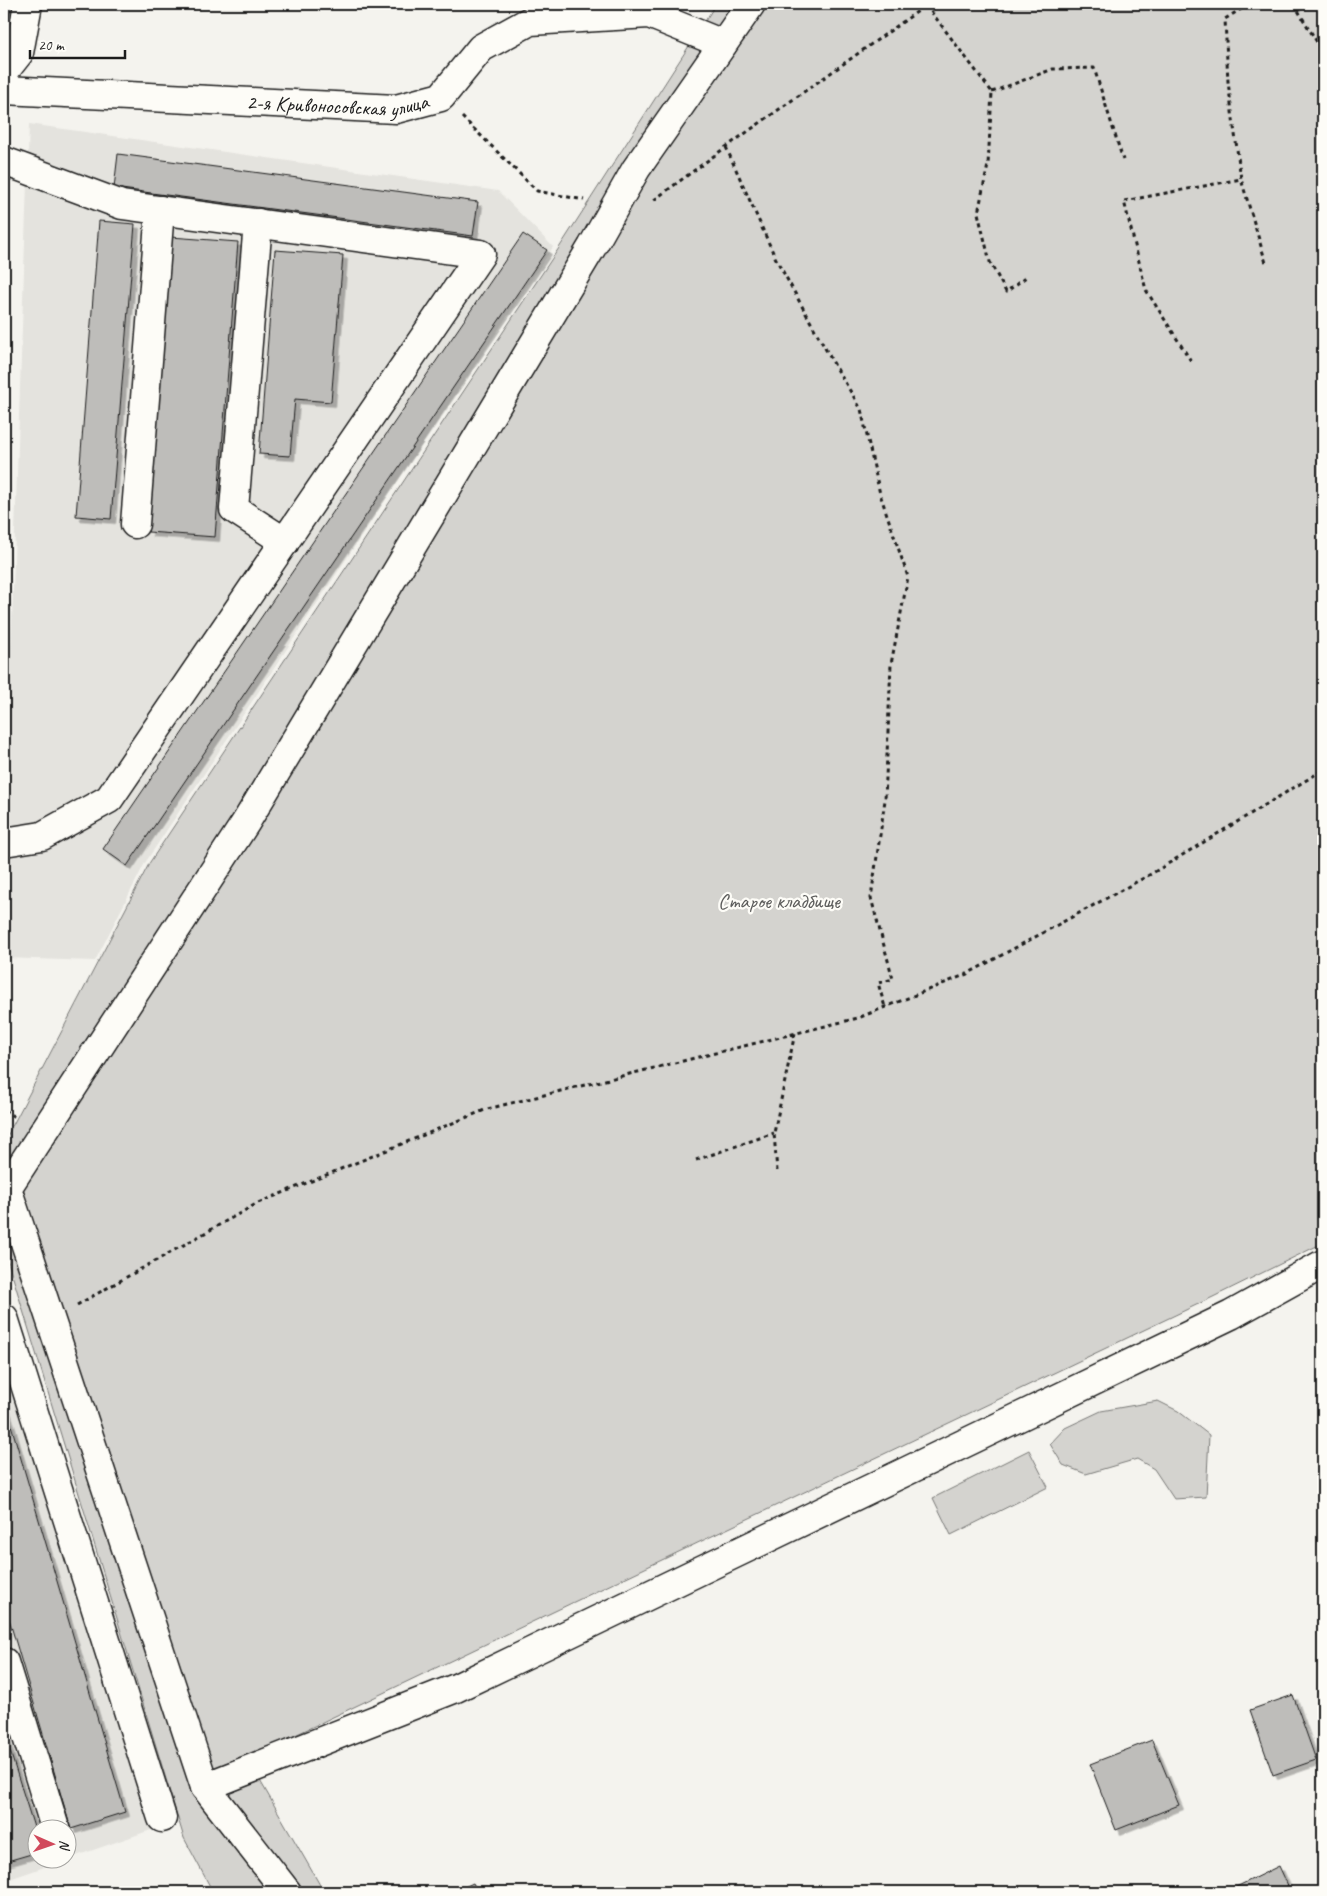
<svg xmlns="http://www.w3.org/2000/svg" width="1327" height="1896" font-family="Caveat,sans-serif">
	<style>
		.built { fill: #e4e3de; fill-rule: evenodd }
		.green { fill: #d4d3cf; stroke: #787876 }
		.building { fill: #bebdba; stroke: #1c1c1c; filter: url(#shadow) }
		.lines { fill: none; stroke-linecap: round; stroke-linejoin: round }
		.minor-casing { stroke: #1c1c1c; stroke-width: 31 }
		.path { stroke: #1c1c1c; stroke-width: 3; stroke-dasharray: 4 4; stroke-linecap: butt }
		.minor { stroke: #fdfcf7; stroke-width: 28 }
		.labels { text-anchor: middle; stroke-width: 4.5; stroke-linejoin: round; paint-order: stroke }
		.street-label { font-size: 21px; fill: #1c1c1c; stroke: #fdfcf7 }
		.park-label { font-size: 21px; fill: #5c5c5b; stroke: #fdfcf7 }
	</style>
	<defs>
		<filter id="shadow"><feDropShadow dx="4.5" dy="4.5" stdDeviation="0" flood-color="#0004"/></filter>
	</defs>
	<rect width="100%" height="100%" fill="#f4f3ee"/>
	<filter id="ink" filterUnits="userSpaceOnUse"><feTurbulence type="fractalNoise" baseFrequency=".02" numOctaves="2"/><feDisplacementMap in="SourceGraphic" scale="10" xChannelSelector="R" yChannelSelector="G"/><feConvolveMatrix kernelMatrix="1 2 1 2 8 2 1 2 1" color-interpolation-filters="sRGB"/></filter>
	<g filter="url(#ink)">
		<path class="built" d="M29,124l469,67 55,56 -408,616 -50,98 -91,-3v-105z
			M4,1308l167,515 -167,58zM38,1828h30v30h-30z"/>
		<path class="green" d="M716,4h607v1239l-110,54 -966,461 77,134h-111l-29,-54 -180,-590v-106l146,-280 409,-614z
			M1158,1401l20,10 31,24 -3,62 -32,2 -20,-30 -17,-10 -51,15 -23,-9 -13,-21 15,-16 36,-17z
			M1029,1450l19,37 -97,48 -18,-37z"/>
		<path class="building" d="M118,154l360,48 -5,34 -359,-48z
			M99,221l36,3 -24,295 -35,-3z
			M523,234l24,16 -420,616 -24,-17z
			M171,237l67,5 -23,295 -67,-5z
			M275,250l68,5 -12,147 -36,-3 -5,57 -31,-2z
			M4,1401l121,411 -54,17 -67,-227z
			M1293,1695l23,65 -43,15 -23,-65z
			M4,1732l34,108v12l-34,10z
			M1152,1740l27,65 -63,25 -26,-66z
			M1279,1866l12,26h-60l-1,-2z
			M473,1883l5,9h-24z"/>
		<g class="lines">
			<defs>
				<g id="minor">
					<path d="M4,72l15,-19 9,-49"/>
					<path id="s1" d="M4,90l392,19 45,-12 40,-49 49,-27 119,-7 74,30"/>
					<path d="M4,161l118,44 359,49 -372,545 -67,37 -38,6"/>
					<path d="M258,223l-24,286 51,33"/>
					<path d="M135,524l25,-314"/>
					<path d="M4,1318l158,500"/>
					<path d="M4,1662l51,166"/>
					<path d="M205,1787l251,-99 775,-373 92,-51"/>
					<path d="M287,1892l-82,-105 -198,-599 239,-366 346,-575 44,-78 115,-165"/>
				</g>
			</defs>
			<use href="#minor" class="minor-casing"/>
			<path class="path" d="M1249,4l-24,15 3,63 13,97 25,84
				M1294,4l29,48
				M926,5l66,87 -4,73 -10,48 12,49 16,30 20,-15
				M992,92l61,-23 41,-1 29,92
				M462,117l75,74 47,9
				M726,147l49,110 56,102 30,50 19,85 28,83 -17,87 -6,136 -14,98 22,81 -15,4 7,24
				M654,200l72,-53 202,-143
				M1191,361l-45,-71 -22,-89 117,-22
				M4,1110l12,8
				M696,1160l78,-27
				M777,1171l-3,-38 21,-100
				M77,1305l181,-102 229,-94 371,-91 109,-44 184,-100 172,-104"/>
			<use href="#minor" class="minor"/>
		</g>
	</g>
	<g class="labels">
		<g class="street-label">
			<text dy="7" stroke="none"><textPath href="#s1" startOffset="334">2-я Кривоносовская улица</textPath></text>
		</g>
		<g class="park-label">
			<text x="779" y="908">Старое кладбище</text>
		</g>
	</g>
	<rect width="1327" height="1896" fill="none" stroke="#fdfcf7" stroke-width="20"/>
	<rect x="10" y="10" width="1307" height="1876" fill="none" stroke="#1c1c1c" stroke-width="2" filter="url(#ink)"/>
	<g transform="translate(52 1844) rotate(92)"><circle r="24" fill="#fdfcf7" stroke="#a3a29f"/>
	<path d="M0-4L9 19L0 12L-9 19Z" fill="#d1495b"/>
	<text y="-8" font-size="14" font-weight="bold" text-anchor="middle" fill="#1c1c1c">N</text>
	</g>
	<path d="M30 50v8h95v-8" fill="none" stroke="#1c1c1c" stroke-width="2.5"/>
	<text x="38" y="50" font-size="15" fill="#1c1c1c" stroke="#fdfcf7" stroke-width="4" paint-order="stroke">20 m</text>
</svg>
